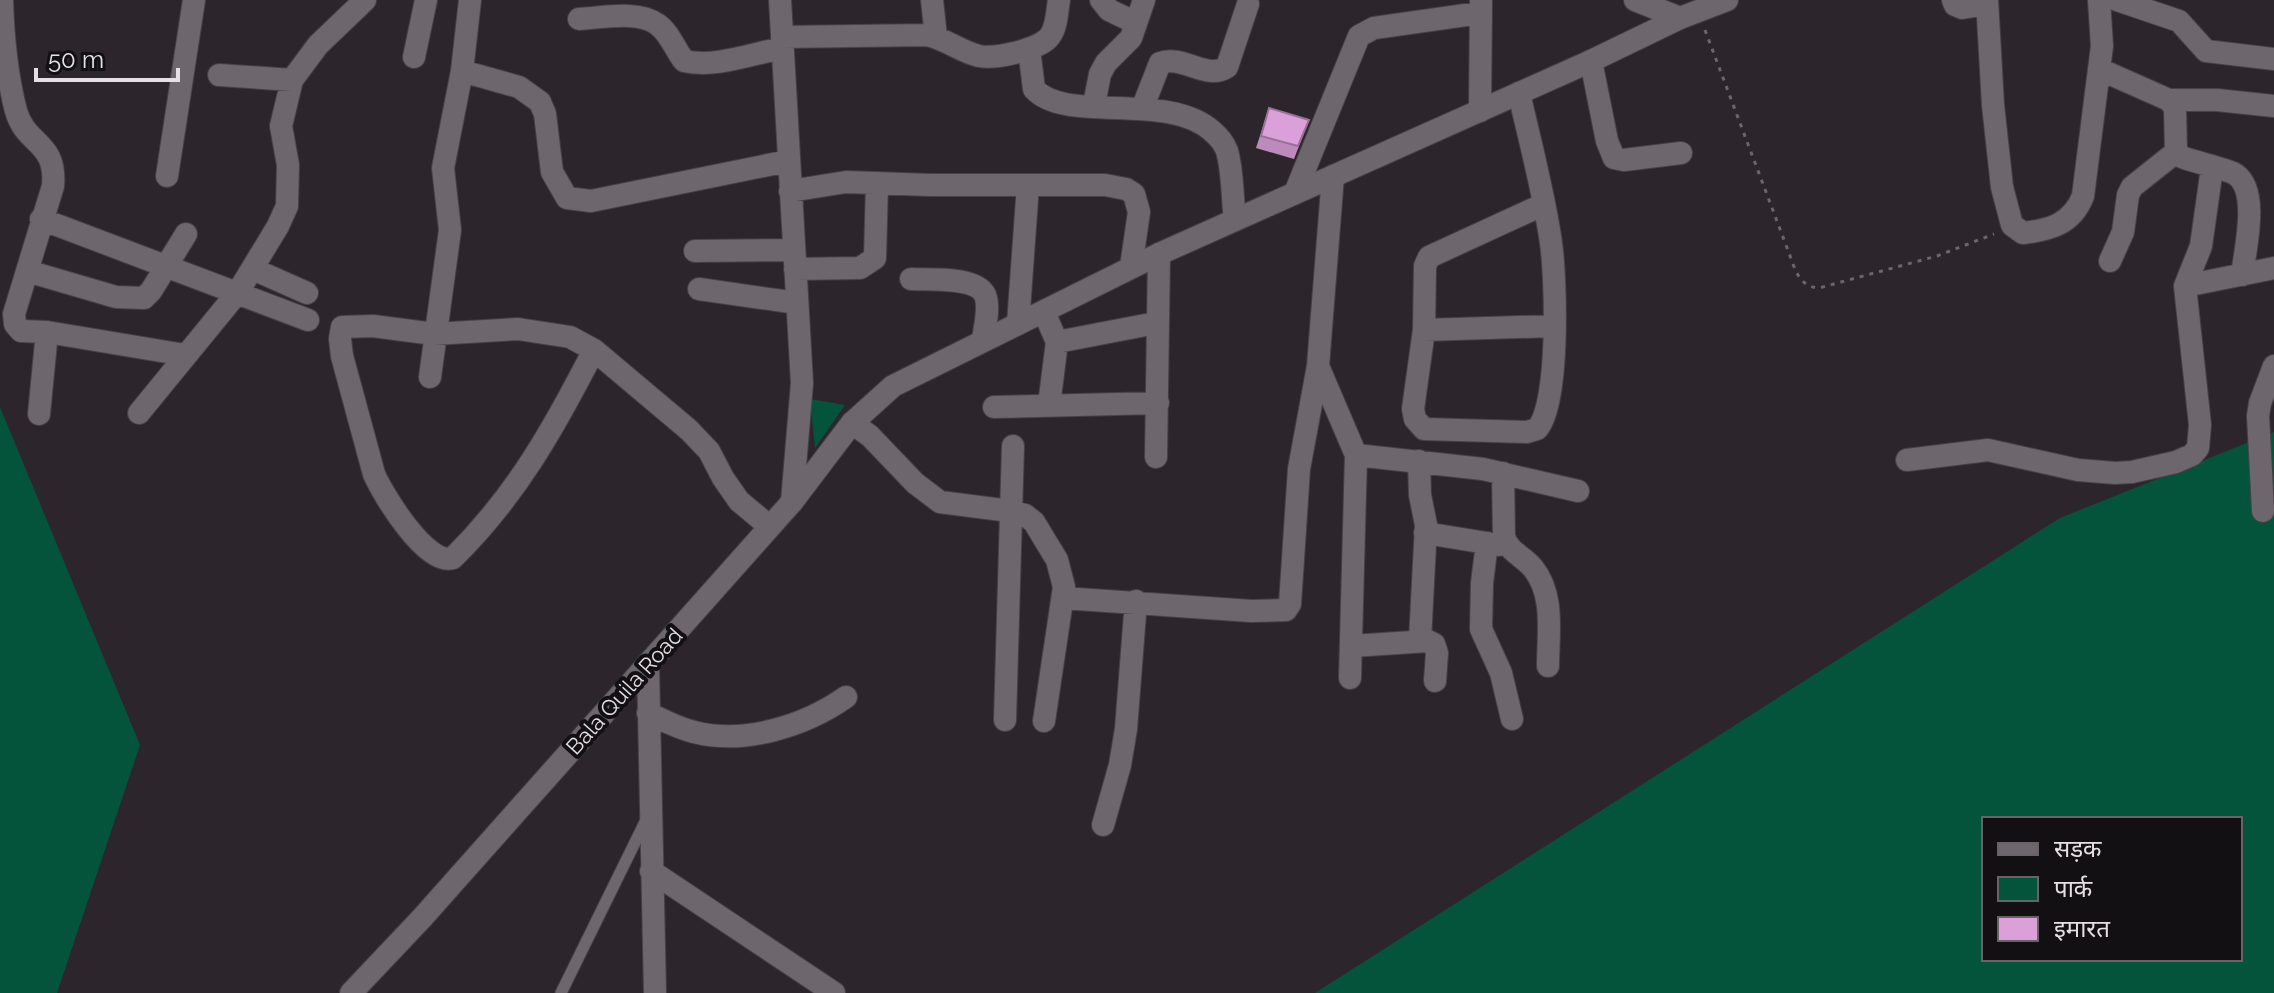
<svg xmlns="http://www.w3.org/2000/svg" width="2274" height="993" font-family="Raleway,'Noto Sans Devanagari',sans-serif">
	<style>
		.green { fill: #04543b; fill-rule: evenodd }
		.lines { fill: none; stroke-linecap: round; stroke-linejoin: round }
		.service-casing { stroke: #474146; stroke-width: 13 }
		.minor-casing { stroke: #474146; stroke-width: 24 }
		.tertiary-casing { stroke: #474146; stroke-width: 24 }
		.path { stroke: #6c666c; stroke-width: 3; stroke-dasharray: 4 6; stroke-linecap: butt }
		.service { stroke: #6e666d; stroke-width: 11 }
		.minor { stroke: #6e666d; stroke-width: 22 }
		.tertiary { stroke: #6e666d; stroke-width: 22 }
		.wall { fill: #bc8abb }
		.building { fill: #dba0d9; stroke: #997098; stroke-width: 2 }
		.labels { text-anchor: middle; stroke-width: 8; stroke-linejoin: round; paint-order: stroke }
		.street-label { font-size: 22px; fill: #e4e0e4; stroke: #131013 }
	</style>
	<rect width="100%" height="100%" fill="#2c262c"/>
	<path class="green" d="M810,399l35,6 -30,43z
		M0,407l140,338 -83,248h-57z
		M2274,432v561h-959l745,-475zM1984,819h256v140h-256z"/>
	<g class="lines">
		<defs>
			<path id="service" d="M561,993l86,-175"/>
			<path id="minor" d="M2,0c1,36 5,76 14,111 10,35 41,30 37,75l-39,128 1,10 6,7 26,1 138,23
				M780,0l22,383 -10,119
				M932,0l4,37
				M1101,0l8,10 27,13
				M1635,0l45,18
				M1953,0l2,5 7,3 25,-4
				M1987,0l6,105 9,82 10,38 11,8c27,-3 49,-9 60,-37l19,-150 -3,-46
				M2117,0l62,21 27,30 68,8
				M579,19c22,-1 59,-9 78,5 12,8 18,25 27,37 31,7 67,-7 98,-13
				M782,37l145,-2c19,4 34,17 52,21 16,3 61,-6 71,-20 7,-9 7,-25 9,-36
				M1029,49l5,40c32,35 133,2 178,42 6,5 12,12 15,20 6,21 5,46 8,68
				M414,57l12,-57
				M1591,61l16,80 7,17 10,2 57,-7
				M2099,69l70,31 6,8 1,44 6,5c12,5 45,12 53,17 25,16 10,76 7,101
				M462,71l57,16 21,15 5,12 7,58 15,26 24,3 197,-40
				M219,75l73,5
				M1519,93c11,49 25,100 32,150 5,35 9,161 -14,186l-10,3 -103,-3 -9,-10 -2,-10 11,-79 1,-64 4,-9 113,-52
				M2169,100h48l57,6
				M1094,105l6,-31 6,-11 25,-25 13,-38
				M1142,109l18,-46c22,-9 47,18 67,4l21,-63
				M1480,111l1,-111
				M167,176l27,-176
				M790,191l56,-9 84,3h175l21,4 8,5 5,18 -8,55
				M1295,193l64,-157 15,-8 106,-15
				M41,219l267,101
				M695,251l99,-1
				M2110,261l13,-29 5,-37 4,-8 44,-35
				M253,269l54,24
				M795,269l65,-1 15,-10 2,-75
				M27,271l89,26 28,1 7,-7 35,-57
				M911,279c18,1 65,-3 74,16 5,12 0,31 -2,44
				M2185,286l89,-18
				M699,289l98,14
				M1044,312l13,30 -8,63
				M1018,324l10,-139
				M1424,330l130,-4
				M1057,342l99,-19
				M594,350c-40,78 -78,146 -141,208 -26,9 -70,-63 -79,-84l-32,-118 -2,-17 2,-12 31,-1 61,8 84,-5 52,8 24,13 95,80 20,21 14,27 16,23 30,25
				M1318,366l38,89 127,14 95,22
				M430,377l20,-147 -7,-62 19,-97 8,-71
				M994,407l164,-4
				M139,413l99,-121 40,-66 9,-20 1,-41 -7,-39 11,-46 26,-35 47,-45
				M39,414l8,-82
				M852,423l18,13 45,47 25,19 70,9 15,4 9,7 23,38 7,27 -20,134
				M1156,457l3,-203
				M1907,460l81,-10 90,20 37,3 17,-1 44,-10 16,-7 6,-7 2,-23 -15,-139 16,-40 11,-78
				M1419,461l1,34 6,30 -6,115
				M1503,473l1,64c5,15 19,19 29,31 22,27 15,66 15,98
				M2263,511l-5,-95 2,-13 14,-37
				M1425,533l74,12
				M1487,543l-5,40 -1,46 20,44 11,46
				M1063,598l188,13 35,-1 4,-6 9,-135 19,-103 15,-190
				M1352,646l76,-5 6,3 3,9 -2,28
				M648,666l7,327
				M1350,678l6,-223
				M648,713c15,7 29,15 46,19 50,13 111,-6 152,-35
				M1005,720l8,-274
				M1103,825l17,-60 6,-36 10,-128
				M651,871l183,122"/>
			<path id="tertiary" d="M351,993l71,-75 370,-416 60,-79 41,-37 266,-132 432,-193 89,-43 47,-18"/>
		</defs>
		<use href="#service" class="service-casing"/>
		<use href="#minor" class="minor-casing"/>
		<use href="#tertiary" class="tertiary-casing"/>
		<path class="path" d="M1705,30l84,223c6,16 10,34 30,35l118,-32 57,-22"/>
		<use href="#service" class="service"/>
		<use href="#minor" class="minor"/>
		<use href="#tertiary" class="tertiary"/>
	</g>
	<path class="wall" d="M1269,108l40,12 -15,39 -38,-11z"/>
	<path class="building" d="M1269,108l40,12 -11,26 -37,-10z"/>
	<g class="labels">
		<g class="street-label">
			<text transform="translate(624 691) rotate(-48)" y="8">Bala Quila Road</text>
		</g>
	</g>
	<rect x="1982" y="817" width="260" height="144" fill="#131013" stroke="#676367" stroke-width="2"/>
	<rect x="1998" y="843" width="40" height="12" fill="#6e666d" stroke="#676367" stroke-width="2"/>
	<text x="2054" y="857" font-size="24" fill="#e4e0e4">सड़क</text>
	<rect x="1998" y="877" width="40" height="24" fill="#04543b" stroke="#676367" stroke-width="2"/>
	<text x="2054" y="897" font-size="24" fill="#e4e0e4">पार्क</text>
	<rect x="1998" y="917" width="40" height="24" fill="#dba0d9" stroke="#676367" stroke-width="2"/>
	<text x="2054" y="937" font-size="24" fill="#e4e0e4">इमारत</text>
	<path d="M36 68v12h142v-12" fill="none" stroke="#e4e0e4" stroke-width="4"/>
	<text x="48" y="68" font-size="24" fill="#e4e0e4" stroke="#131013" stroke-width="6" paint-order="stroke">50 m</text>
</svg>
